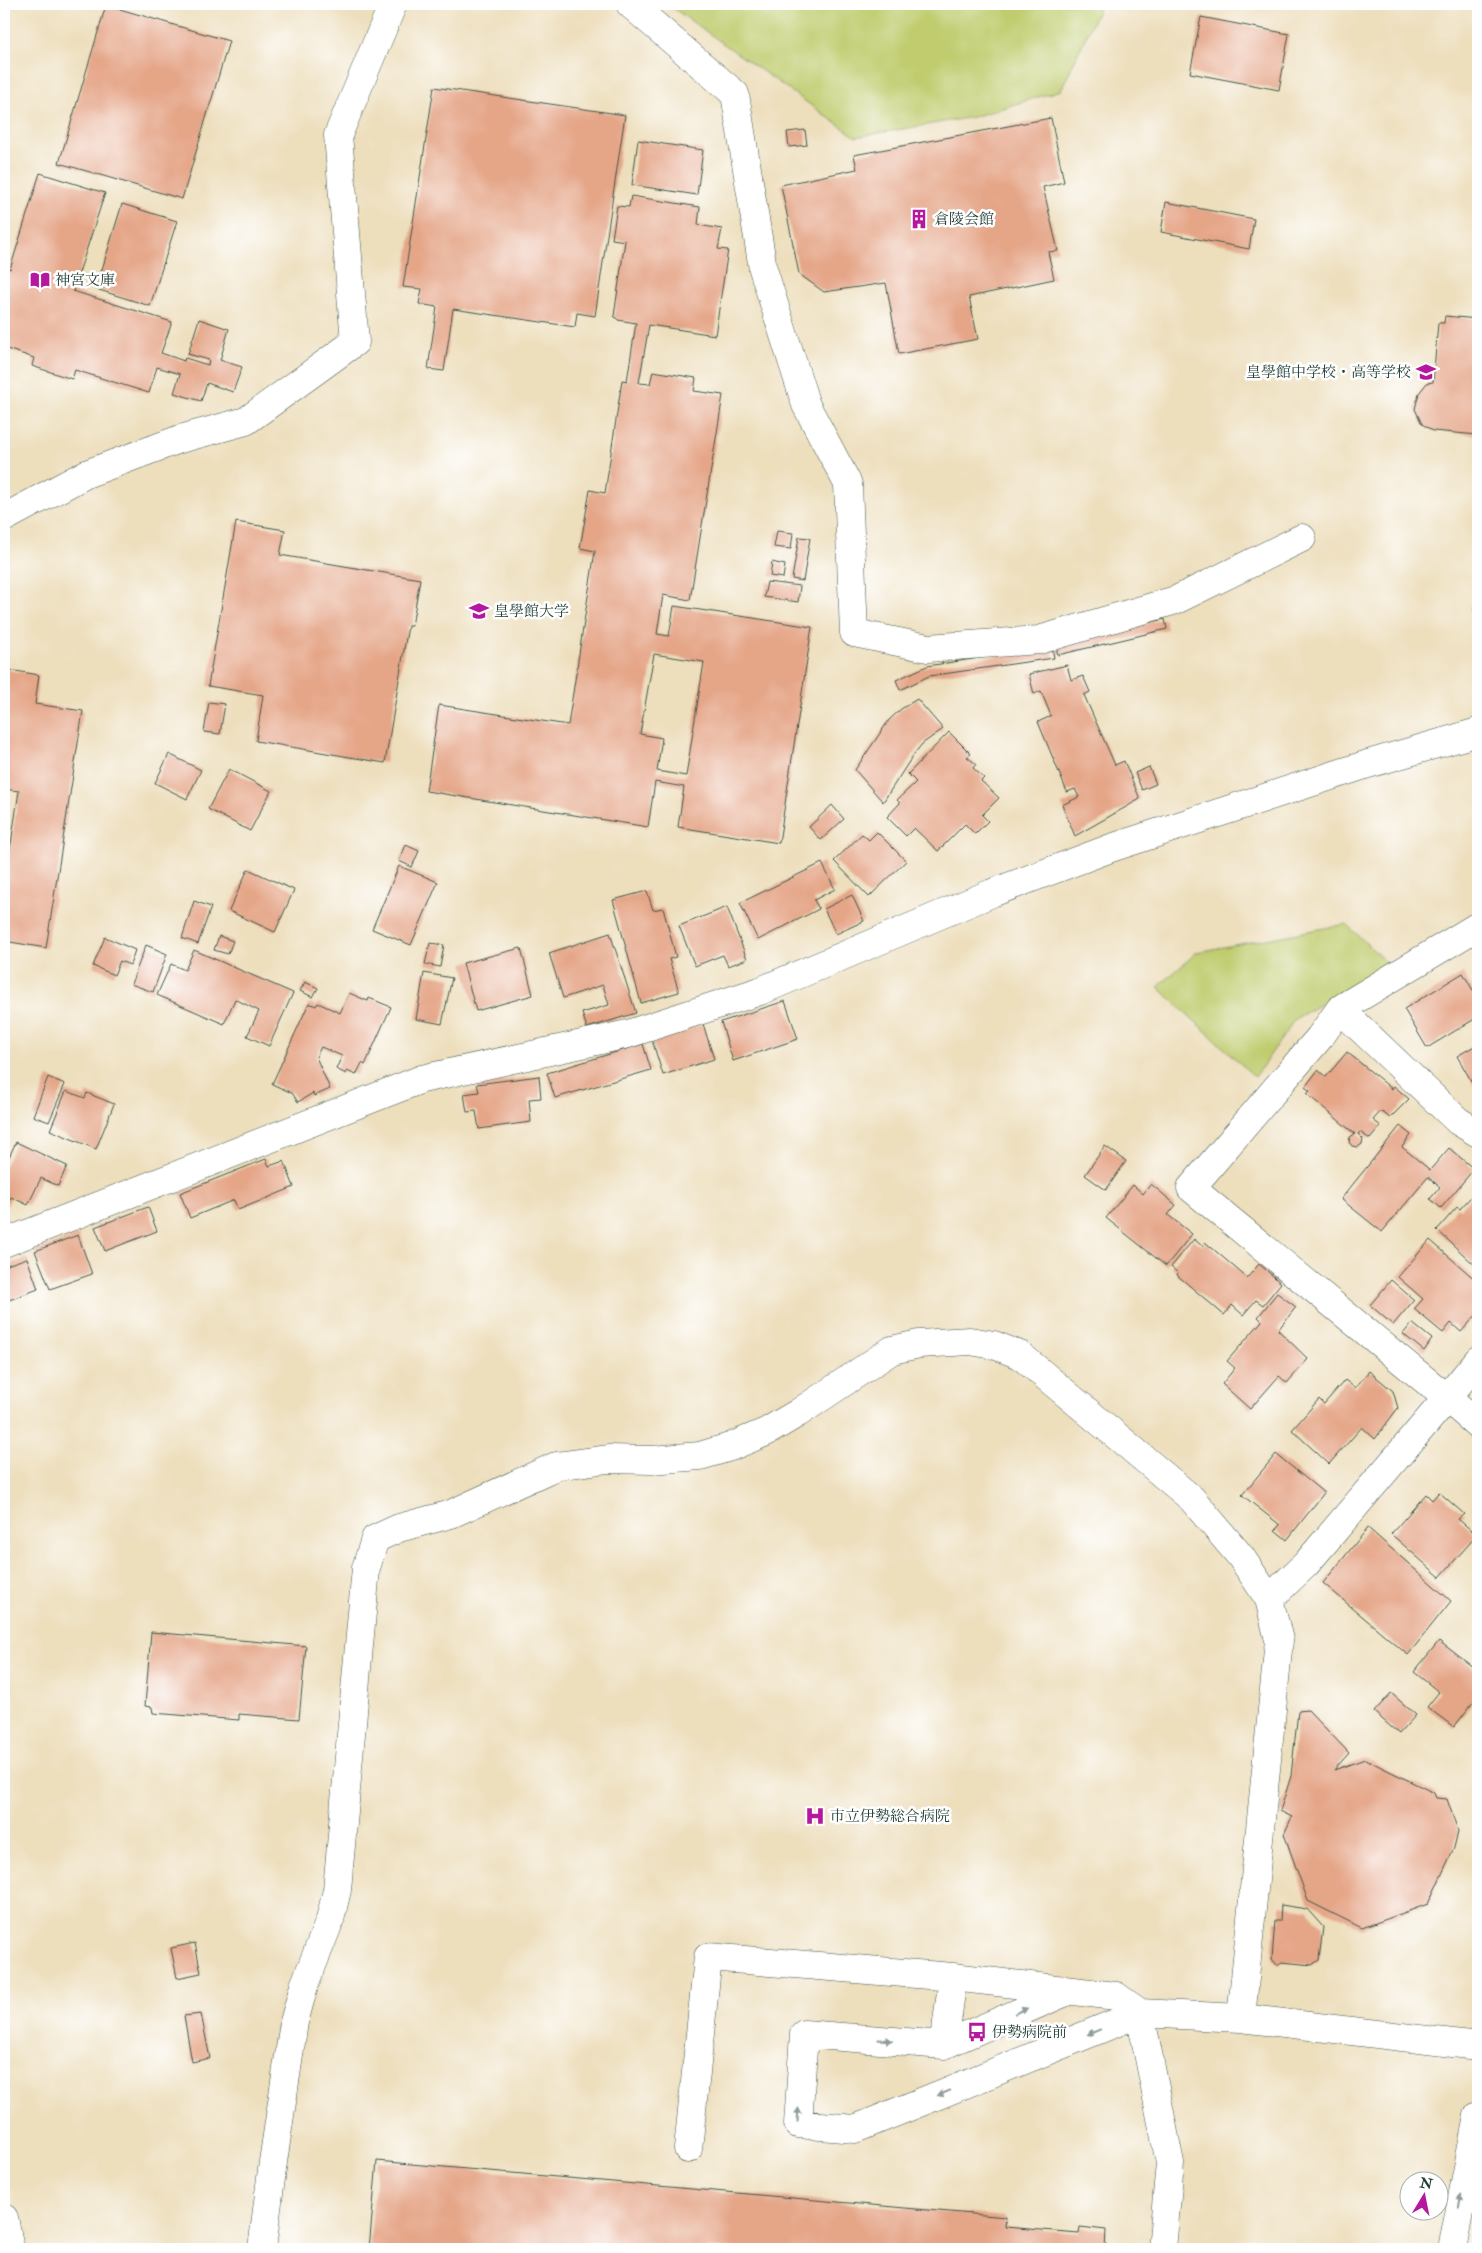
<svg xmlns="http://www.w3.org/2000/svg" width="1482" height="2253" font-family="'IM FELL Double Pica','Noto Serif JP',serif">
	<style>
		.green { fill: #c0cc6e; stroke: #708451 }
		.building { fill: #e5a688; fill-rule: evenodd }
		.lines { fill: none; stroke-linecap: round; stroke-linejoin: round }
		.minor-casing { stroke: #3e5548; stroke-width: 29 }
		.major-casing { stroke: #3e5548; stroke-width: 29 }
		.highway-casing { stroke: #3e5548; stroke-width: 29 }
		.minor { stroke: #fff; stroke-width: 28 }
		.major { stroke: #fff; stroke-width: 28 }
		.highway { stroke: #fff; stroke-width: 28 }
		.oneway { fill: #8f9e9a }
		.labels { text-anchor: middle; stroke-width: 5; stroke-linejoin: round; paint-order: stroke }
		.poi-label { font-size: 15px; fill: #1f3d34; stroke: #fff; text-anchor: start }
	</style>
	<rect width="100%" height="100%" fill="#fff"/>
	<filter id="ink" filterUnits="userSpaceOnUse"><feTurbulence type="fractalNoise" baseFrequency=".02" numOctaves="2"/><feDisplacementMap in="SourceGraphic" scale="10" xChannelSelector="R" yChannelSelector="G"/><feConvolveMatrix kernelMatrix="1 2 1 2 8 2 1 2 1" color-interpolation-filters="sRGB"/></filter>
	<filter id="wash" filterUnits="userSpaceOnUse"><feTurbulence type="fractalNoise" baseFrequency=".0096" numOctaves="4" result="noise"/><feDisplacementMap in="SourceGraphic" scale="20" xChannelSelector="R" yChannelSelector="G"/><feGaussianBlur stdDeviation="1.12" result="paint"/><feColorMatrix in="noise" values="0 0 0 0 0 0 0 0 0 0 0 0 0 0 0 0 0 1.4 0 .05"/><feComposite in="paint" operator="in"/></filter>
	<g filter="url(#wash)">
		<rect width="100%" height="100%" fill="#eddebc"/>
		<path class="green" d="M667,4h434l-40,86 -88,27 -117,20z
			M1346,924l42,40 -93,55 -40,58 -97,-90 39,-35z"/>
		<g id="blocks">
			<path class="building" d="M106,5l123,36 -47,158 -123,-36z
				M1201,17l88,17 -10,56 -89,-17z
				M434,87l191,28 -30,201 -18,-3 -2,14 -122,-18 -9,62 -16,-2 9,-62 -18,-3 3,-15 -19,-2z
				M1051,118l13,64 -21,5 15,64 -10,1 6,27 -85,18 9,42 -79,15 -13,-71 -62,9 -25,-18 -18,-89 76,-16 -3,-14z
				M805,130l2,15 -18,2 -2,-15z
				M638,140l65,10 -6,45 -65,-10z
				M40,173l65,20 -32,98 99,31 -11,31 23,8 1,-3 23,7 1,-5 -21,-6 11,-35 30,10 -9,31 22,7 -9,25 -26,-9 -6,18 -27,-8 6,-19 -23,-7 -8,26 -74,-23 -3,9 -40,-13 2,-8 -30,-10v-81l6,2z
				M631,196l69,11 -2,18 24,4 -4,20 10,1 -13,85 -66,-10 -10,58 11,1 3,-13 43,7 -2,13 29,4 -33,205 -27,-5 -6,39 12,2 5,-30 138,21 -33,216 -101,-16 6,-40 -29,-5 -7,45 -222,-36 13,-86 129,20 27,-174 -15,-3 10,-58 15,3 17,-113 5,1 9,-58 -18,-3 -4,-4 11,-75 -13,-2 5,-33 12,1zM654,654l50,8 -18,114 -29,-5 5,-33 -22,-4z
				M1166,202l88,17 -5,30 -88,-17z
				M122,204l55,17 -27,85 -54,-17z
				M1445,316l33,3v116l-45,-4 -11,-7 -7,-15 4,-16 8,-10 6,-1 5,-59h6z
				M236,522l49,8 -5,25 140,24 -8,47h-4l-23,137 -129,-22 7,-46 -55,-9z
				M777,531l16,2 -2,16 -17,-2z
				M799,537l11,1 -7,43 -11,-2z
				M772,562l13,3 -2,13 -13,-2z
				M1477,567h1v46l-4,-1z
				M767,582l33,4 -2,16 -34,-5z
				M1165,619l2,10 -109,26 -3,-11z
				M1052,647l2,11 -125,18 -29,14 -4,-10 31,-14z
				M1067,665l4,15 12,-4 7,16 -6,3 31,70 9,-4 16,38 -65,37 -13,-31 17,-8 -4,-8 -8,3 -29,-70 13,-6 -10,-25 -7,3 -5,-20z
				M4,669l35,6 -4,29 48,7 -37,237 -42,-7v-52l15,-98 -15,-2z
				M917,699l26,30 -21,15 -8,10 -31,48 -28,-32 34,-50 12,-11z
				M209,702l16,2 -5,30 -16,-2z
				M949,732l22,22 -4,3 9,7 -3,4 11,10 -3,3 18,17 -17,17 6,6 -13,13 -10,-10 -27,27 -24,-23 -8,8 -19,-19 13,-14 -3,-3 19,-18 -8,-8z
				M169,754l32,16 -14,29 -32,-16z
				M1149,767l7,17 -14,6 -7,-17z
				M229,769l42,22 -21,40 -42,-22z
				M832,805l12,14 -23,21 -12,-13z
				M877,832l29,29 -37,36 -35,-36 28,-27 7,6z
				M406,845l13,6 -7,16 -13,-6z
				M822,863l13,26 -21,11 5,9 -61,31 -18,-37z
				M399,866l39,16 -27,63 -39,-16z
				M248,869l46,21 -19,42 -46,-21z
				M647,891l6,19 10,-2 13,49 -7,2 10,33 -38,11 -28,-103z
				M852,895l12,26 -28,13 -12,-25z
				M194,901l17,6 -13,37 -16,-6z
				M727,907l20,52 -19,7 -5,-11 -28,11 -16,-40z
				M610,933l26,80 -49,15 -5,-15 27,-8 -6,-20 -40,13 -14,-45z
				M219,936l14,5 -5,13 -14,-4z
				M105,937l30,13 -5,15 -10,-4 -6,14 -21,-9z
				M430,943l14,2 -4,22 -15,-3z
				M146,945l21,9 -14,38 -22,-8z
				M521,948l12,47 -57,16 -13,-48z
				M194,950l99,43 -24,53 -22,-10 12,-25 -24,-12 -11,25 -67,-29 14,-31 14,6z
				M424,973l28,5 -10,46 -26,-5z
				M1463,973l15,26v18l-51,31 -23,-39z
				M305,982l13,6 -5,9 -13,-6z
				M349,993l19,8 1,-3 22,9 -26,58 -3,-2 -6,12 -9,-4 -1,3 -10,-5 6,-13 -21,-9 -5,10 14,32 -16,7 -1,-3 -15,9 -6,-9 -20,-9 37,-81 7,3 2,-3 22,10z
				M785,1001l13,38 -65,22 -12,-39z
				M703,1024l11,35 -51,16 -11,-35z
				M643,1044l8,26 -96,28 -8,-25z
				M1478,1044v49l-21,-37z
				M1347,1052l45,37 2,-3 15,13 -19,19 -9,-7 -8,9 8,6 -11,13 -10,-7 -2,2 5,5 -1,5 -4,3 -6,-1 -3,-4 1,-5 5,-3 -48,-40 3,-3 -5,-4 13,-17 8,7z
				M539,1076l2,22 -12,1 2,23 -52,7 -3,-18 -9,1 -3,-18 15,-2 -2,-8z
				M48,1077l17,7 -16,38 -16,-6z
				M66,1091l19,7 2,-5 27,11 -18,45 -46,-19z
				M1400,1126l11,9 -9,12 28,23 19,-22 25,21 -33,39 -11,-9 10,-12 -12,-10 -46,55 -41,-33z
				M16,1142l51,24 -9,20 -17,-8 -13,27 -17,-8 -7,15v-44z
				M1105,1146l21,15 -20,29 -21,-15z
				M266,1159l3,7 15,-5 10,26 -56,23 -4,-10 -44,18 -10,-25z
				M1151,1184l25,21 -8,10 24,19 -26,32 -60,-48 27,-33 10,9z
				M1478,1189v79l-41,-38 20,-23 3,2z
				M148,1207l9,24 -52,20 -10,-24z
				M78,1235l14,39 -42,15 -15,-38z
				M1194,1239l8,7 3,-4 42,36 12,-14 22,19 -18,22 -7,-5 -13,15 -11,-10 -8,10 -47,-40 1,-2 -7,-6z
				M1430,1240l48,42v31l-17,19 -10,-9 -8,10 -29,-24 9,-10 -25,-22z
				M27,1258l11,31 -34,13v-36z
				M1391,1280l23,20 -21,25 -23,-20z
				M1277,1293l19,14 -18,23 30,29 -21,24 -8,-7 -29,33 -28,-25 13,-16 -8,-7 35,-40 -4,-4z
				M1412,1323l20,16 -8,12 -21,-17z
				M1369,1371l24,20 5,17 -23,31 -13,-12 -33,37 -37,-34 27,-31 5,5 21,-24 10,8z
				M1276,1454l48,39 -37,47 -12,-10 5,-5 -38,-30z
				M1439,1492l25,22 -6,5 19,16 -37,42 -49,-43 35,-40 6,6z
				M1368,1528l83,73 -43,54 -85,-72z
				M151,1632l155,14 -7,73 -60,-5v6l-86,-7 -1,-6 -7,-1z
				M1439,1641l39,30v25l-24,31 -27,-20 12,-15 -25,-20z
				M1391,1693l25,22 -17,19 -25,-22z
				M1308,1710l41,43 -15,17 31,-11 69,34 2,5 11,1 11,32 -4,17 -26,56 -66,24 -54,-27 -24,-67 8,-17 -12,-6 11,-35 7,-65z
				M1281,1905l26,4 16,18 -4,33 -7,5 -30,-3 -5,3 -5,-6 3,-38h5z
				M195,1943l6,30 -24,5 -6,-30z
				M201,2014l9,44 -18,4 -8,-46z
				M377,2161l629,56 -1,10 74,6 1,-6 26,3 -1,19h-736z"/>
		</g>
	</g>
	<g filter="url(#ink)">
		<use href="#blocks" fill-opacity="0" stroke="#3e5548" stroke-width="1"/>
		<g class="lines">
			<defs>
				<path id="minor" d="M630,4l105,90 28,175 43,136 42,79 6,149 74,15 111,-8 137,-40 126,-62
					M4,518l82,-44 94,-35 66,-18 109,-79 -17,-207 55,-131
					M1478,926l-138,83 -20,28 -129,151 256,210 31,-38
					M1340,1009l118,112 20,12
					M4,1243l418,-164 206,-45 132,-43 232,-98 119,-45 257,-84 110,-32
					M1269,1599l37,-35 141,-166 31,27
					M953,1977l-9,68 -140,-11 -6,90 57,5 285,-116 30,150 -8,86
					M944,2045l122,-53
					M688,2149l20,-192 245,20 163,19 24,17 101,5 237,28
					M262,2249l11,-87 21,-140 10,-36 26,-66 7,-30 29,-322 9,-29 24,-11 52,-14 105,-48 52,-7 43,1 49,-4 30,-9 36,-15 32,-19 94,-63 27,-6 51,-3 24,4 26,10 172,144 49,58 28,42 10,41 -38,378"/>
				<path id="major" d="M4,2218l6,31"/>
				<path id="highway" d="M1452,2249l26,-133"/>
			</defs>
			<use href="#minor" class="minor-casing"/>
			<use href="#major" class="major-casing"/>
			<use href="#highway" class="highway-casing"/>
			<use href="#minor" class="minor"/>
			<use href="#major" class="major"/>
			<use href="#highway" class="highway"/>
		</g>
		<defs><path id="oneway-solid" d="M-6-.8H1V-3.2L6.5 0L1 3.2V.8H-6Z" transform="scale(1.25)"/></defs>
		<g class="oneway">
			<use href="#oneway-solid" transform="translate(1021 2011) rotate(-23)"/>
			<use href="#oneway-solid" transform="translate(1094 2032) rotate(158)"/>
			<use href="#oneway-solid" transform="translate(885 2040) rotate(4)"/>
			<use href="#oneway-solid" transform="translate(944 2093) rotate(158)"/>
			<use href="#oneway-solid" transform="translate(798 2115) rotate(-86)"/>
			<use href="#oneway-solid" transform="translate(1460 2201) rotate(-80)"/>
		</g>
	</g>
	<defs>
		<symbol id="building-bare" viewBox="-9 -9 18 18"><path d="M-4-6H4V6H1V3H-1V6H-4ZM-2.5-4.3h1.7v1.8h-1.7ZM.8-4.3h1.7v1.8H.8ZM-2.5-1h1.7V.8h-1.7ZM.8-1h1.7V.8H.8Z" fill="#b5179e" stroke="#fff" stroke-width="2.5" paint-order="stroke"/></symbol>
		<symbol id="library-bare" viewBox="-9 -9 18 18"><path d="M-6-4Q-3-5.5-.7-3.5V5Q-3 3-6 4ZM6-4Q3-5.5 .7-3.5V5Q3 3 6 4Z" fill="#b5179e" stroke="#fff" stroke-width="2.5" paint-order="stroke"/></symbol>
		<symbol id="school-bare" viewBox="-9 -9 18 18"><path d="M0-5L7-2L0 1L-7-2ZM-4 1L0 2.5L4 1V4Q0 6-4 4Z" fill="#b5179e" stroke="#fff" stroke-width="2.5" paint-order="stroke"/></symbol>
		<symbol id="university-bare" viewBox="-9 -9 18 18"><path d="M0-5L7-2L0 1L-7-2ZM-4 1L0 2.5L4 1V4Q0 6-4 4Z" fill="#b5179e" stroke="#fff" stroke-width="2.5" paint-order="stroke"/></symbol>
		<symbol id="hospital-bare" viewBox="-9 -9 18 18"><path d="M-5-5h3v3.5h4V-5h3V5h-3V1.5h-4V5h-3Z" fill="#b5179e" stroke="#fff" stroke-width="2.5" paint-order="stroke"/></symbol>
		<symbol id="bus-bare" viewBox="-9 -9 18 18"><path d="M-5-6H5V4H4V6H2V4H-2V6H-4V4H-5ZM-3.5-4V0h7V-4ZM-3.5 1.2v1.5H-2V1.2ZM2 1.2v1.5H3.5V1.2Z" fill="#b5179e" stroke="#fff" stroke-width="2.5" paint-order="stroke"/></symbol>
	</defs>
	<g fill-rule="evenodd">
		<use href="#building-bare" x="905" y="205" width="28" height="28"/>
		<use href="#library-bare" x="26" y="266" width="28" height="28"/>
		<use href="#school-bare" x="1412" y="358" width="28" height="28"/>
		<use href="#university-bare" x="465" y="597" width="28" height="28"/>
		<use href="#hospital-bare" x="801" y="1802" width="28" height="28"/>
		<use href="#bus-bare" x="963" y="2018" width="28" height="28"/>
	</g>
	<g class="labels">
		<g class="poi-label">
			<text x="934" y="224">倉陵会館</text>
			<text x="55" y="285">神宮文庫</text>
			<text x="1411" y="377" text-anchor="end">皇學館中学校・高等学校</text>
			<text x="494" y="616">皇學館大学</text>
			<text x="830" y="1821">市立伊勢総合病院</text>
			<text x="992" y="2037">伊勢病院前</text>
		</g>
	</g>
	<rect width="1482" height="2253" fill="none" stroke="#fff" stroke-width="20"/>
	<g transform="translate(1424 2196) rotate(10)"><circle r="24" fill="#ffffff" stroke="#a5b1ae"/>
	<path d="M0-4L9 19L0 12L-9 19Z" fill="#b5179e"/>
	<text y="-8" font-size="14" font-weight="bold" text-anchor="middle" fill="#1f3d34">N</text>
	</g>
</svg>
